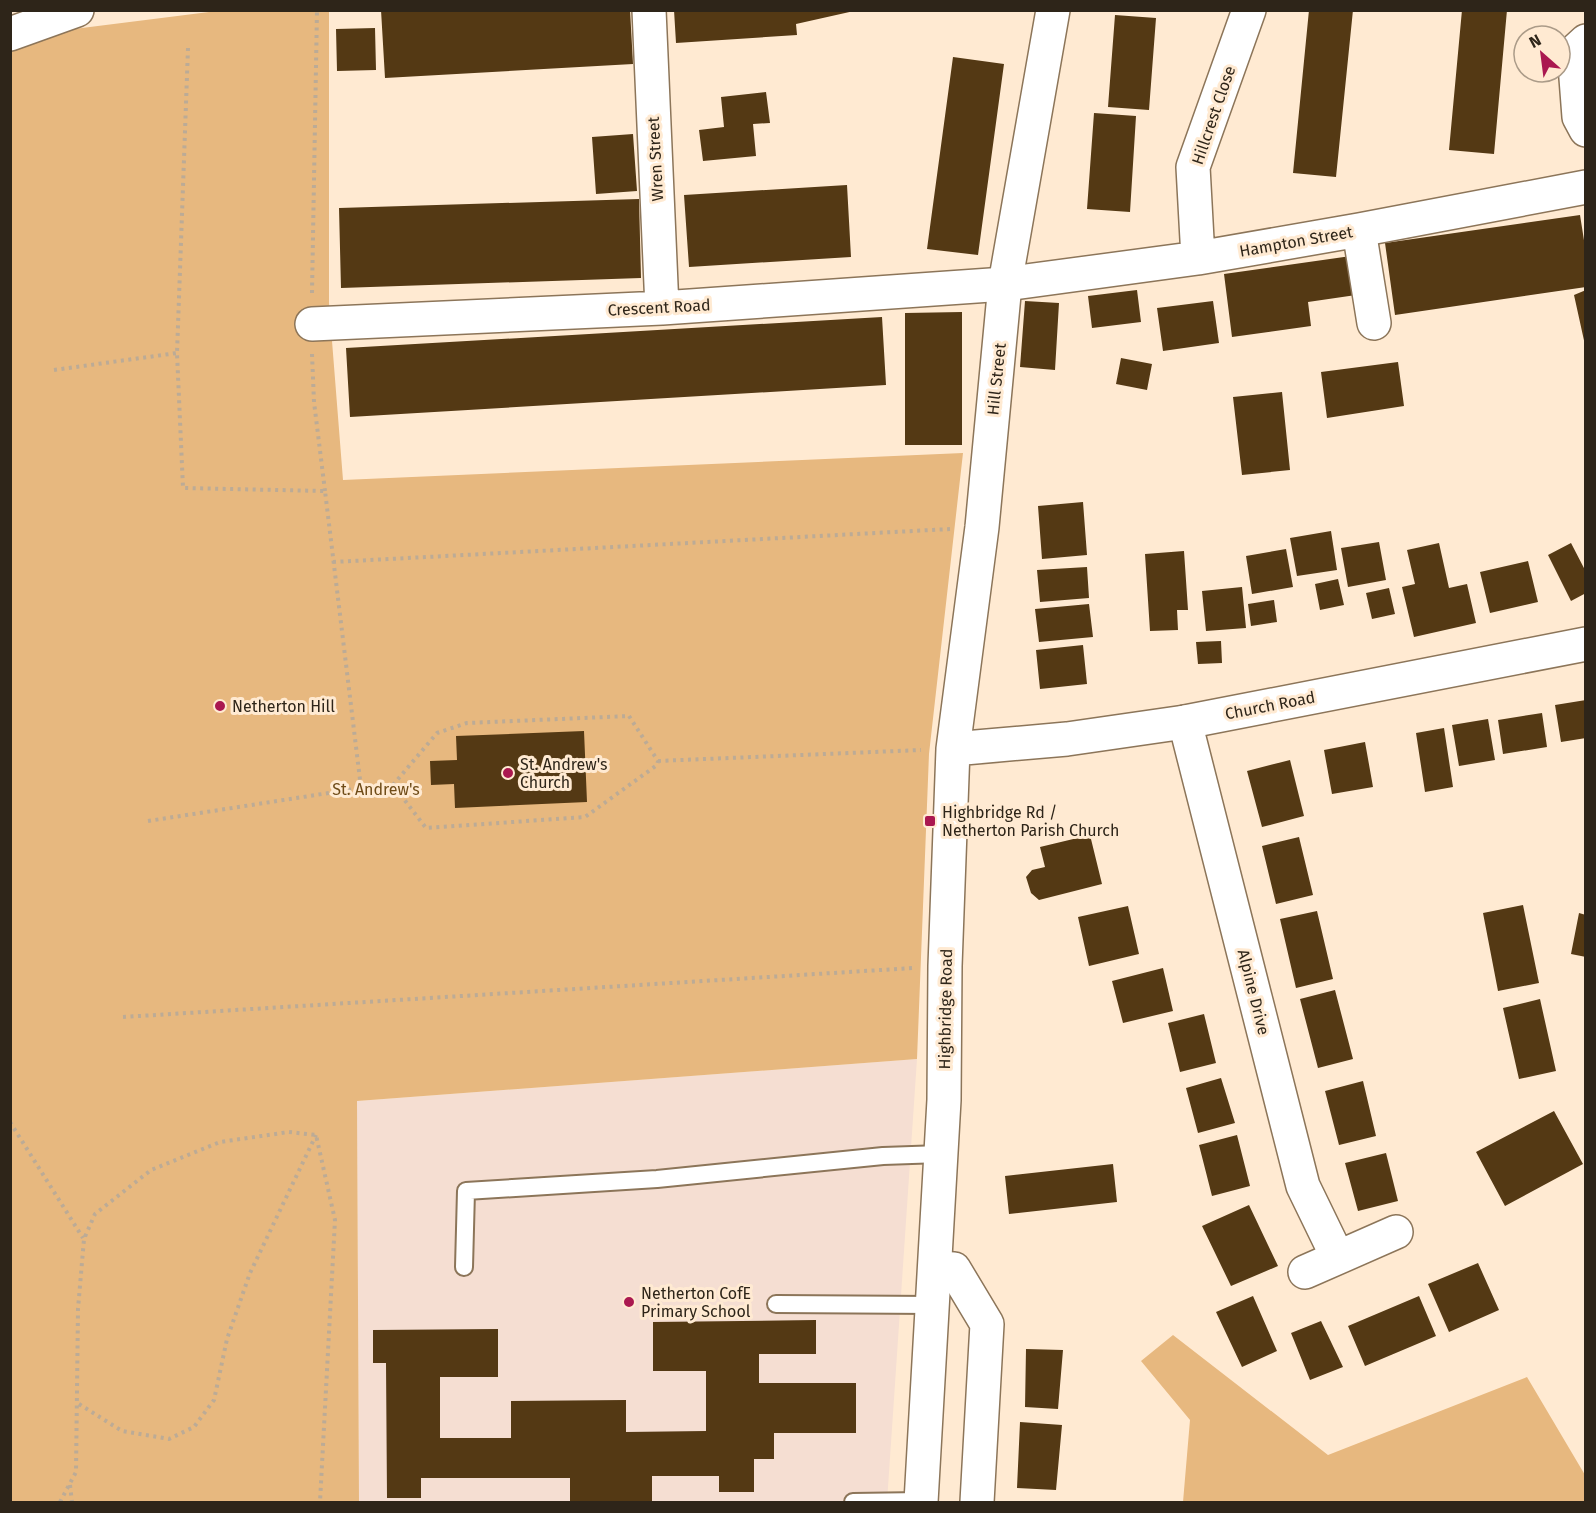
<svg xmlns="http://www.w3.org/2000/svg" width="1596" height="1513" font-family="'Fira Sans',sans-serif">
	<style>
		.education { fill: #f5ded2 }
		.green { fill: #e7b87f }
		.building { fill: #543914 }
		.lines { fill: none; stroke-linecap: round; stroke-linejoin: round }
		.service-casing { stroke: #8c7559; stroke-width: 20 }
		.minor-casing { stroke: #8c7559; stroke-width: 36 }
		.tertiary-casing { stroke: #8c7559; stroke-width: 36 }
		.path { stroke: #bcab96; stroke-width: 4; stroke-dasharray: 3 4.5; stroke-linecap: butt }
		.service { stroke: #fff; stroke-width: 16 }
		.minor { stroke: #fff; stroke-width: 33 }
		.tertiary { stroke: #fff; stroke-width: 33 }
		.poi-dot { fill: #aa1850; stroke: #ffead2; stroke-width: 2 }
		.labels { text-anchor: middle; stroke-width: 6; stroke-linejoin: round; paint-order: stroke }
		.street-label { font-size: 16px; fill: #2e2519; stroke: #ffead2 }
		.poi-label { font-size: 16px; fill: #2e2519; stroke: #ffead2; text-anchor: start }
		.park-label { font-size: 16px; fill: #6f4b17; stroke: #ffead2 }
	</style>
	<rect width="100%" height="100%" fill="#ffead2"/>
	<path class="education" d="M917,1059l-30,443h-528l-2,-401z"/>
	<path class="green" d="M217,11h112v292l14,177 620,-27 -34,301 -12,305 -560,42 2,401h-348l-1,-1451 64,-22z
		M1173,1335l155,120 199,-78 58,98v27h-402l7,-82 -49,-59z"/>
	<path class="building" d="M381,10h249l3,54 -248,14z
		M674,10h180v1l-58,13 1,11 -121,8z
		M1309,10h44l-17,167 -43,-4z
		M1462,10h45l-13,144 -45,-4z
		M1115,15l41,3 -7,92 -41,-3z
		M375,28l1,42 -39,1 -1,-42z
		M953,57l51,7 -26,191 -51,-6z
		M766,92l4,31 -17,1 3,32 -53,5 -4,-31 25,-3 -3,-30z
		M1094,113l42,3 -6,96 -43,-3z
		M633,134l4,57 -41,3 -4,-57z
		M847,185l4,72 -162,10 -5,-72z
		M639,199l2,79 -300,10 -2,-80z
		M1580,215l6,38v34l-191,28 -10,-72z
		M1351,256l5,39 -48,7 3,24 -79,11 -8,-63z
		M1137,290l4,32 -49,6 -4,-32z
		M1586,290v55h-1l-11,-50z
		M1025,301l34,2 -4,67 -35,-3z
		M1213,301l6,42 -56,8 -6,-43z
		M962,312v133h-57v-132z
		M882,317l4,68 -536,32 -4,-69z
		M1121,358l31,6 -5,26 -31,-6z
		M1398,362l6,44 -77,12 -6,-46z
		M1282,392l8,78 -48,5 -9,-78z
		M1083,502l4,53 -45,4 -4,-53z
		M1331,531l6,39 -40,6 -7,-38z
		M1379,542l7,38 -38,7 -7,-39z
		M1439,543l10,45 18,-4 9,39 -62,14 -12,-50 13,-3 -8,-34z
		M1571,543l15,29v21l-15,8 -23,-46z
		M1286,549l7,38 -41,7 -6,-38z
		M1184,551l4,59h-11l1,20 -28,1 -5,-77z
		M1528,561l10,41 -48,11 -10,-41z
		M1087,567l2,31 -49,4 -3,-32z
		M1338,579l6,26 -24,5 -5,-26z
		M1242,587l4,41 -40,3 -4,-40z
		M1389,588l6,26 -23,5 -6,-26z
		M1274,600l3,22 -26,4 -3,-22z
		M1089,604l4,33 -54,5 -4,-33z
		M1221,641l1,22 -24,1 -2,-22z
		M1083,645l4,39 -47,5 -4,-39z
		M1586,700v38l-25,4 -6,-37z
		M1542,713l5,34 -44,7 -5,-34z
		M1488,719l7,41 -36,6 -7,-41z
		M1444,728l9,59 -28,5 -9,-59z
		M584,731l3,71 -132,6 -1,-24 -23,1 -1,-24 27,-1 -1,-24z
		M1365,742l8,45 -41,7 -8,-44z
		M1290,760l14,56 -42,11 -15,-56z
		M1090,835l12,49 -63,16 -8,-7 -5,-16 6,-7 13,-3 -5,-20z
		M1299,837l14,58 -37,9 -14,-58z
		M1523,905l16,78 -41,8 -15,-78z
		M1128,906l11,48 -50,12 -11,-49z
		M1317,911l16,68 -37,9 -16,-69z
		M1579,913l7,2v42l-15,-3z
		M1163,968l10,43 -50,12 -11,-42z
		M1335,990l18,69 -35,9 -18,-69z
		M1540,999l16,72 -37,8 -16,-71z
		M1204,1014l12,49 -36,9 -12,-49z
		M1221,1078l14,45 -37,10 -12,-45z
		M1363,1081l13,55 -37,9 -14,-54z
		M1554,1111l29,53 -78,42 -29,-54z
		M1237,1135l13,51 -38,10 -13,-51z
		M1386,1153l12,48 -40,10 -13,-48z
		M1113,1164l4,38 -108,12 -4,-38z
		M1249,1205l29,61 -47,20 -29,-60z
		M1478,1263l21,47 -50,22 -21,-48z
		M1253,1296l24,55 -35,16 -26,-55z
		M1419,1296l17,40 -71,30 -17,-40z
		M816,1320v34h-57v29h97v50h-82v26h-20v33h-35v-16h-67v25l-82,1v-24h-149v20h-34l-1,-135h-13v-33l125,-1v48h-58v61h71v-37l115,-1v32l80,-1v-60h-53v-49z
		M1321,1321l22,46 -33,13 -19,-47z
		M1026,1349l37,1 -5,59 -33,-2z
		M1020,1422l42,3 -6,65 -39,-2z"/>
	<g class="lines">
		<defs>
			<path id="service" d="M464,1267l2,-76 191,-12 226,-23 58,-2
				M776,1304l157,1
				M853,1502l68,-1"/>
			<path id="minor" d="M649,10l13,298
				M10,34l67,-24
				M1586,41l-12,11 5,65 7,13
				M1359,230l15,93
				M1198,258l-5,-91 56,-157
				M312,324l350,-16 343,-24 193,-26 161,-28 227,-43
				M1185,722l118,464 34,70
				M936,1268l18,1 33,55 -10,178
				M1305,1272l91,-40"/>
			<path id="tertiary" d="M953,749l114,-10 118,-17 401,-78
				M921,1502l23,-402 1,-134 8,-217 29,-222 23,-243 48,-274"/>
		</defs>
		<use href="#service" class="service-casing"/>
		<use href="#minor" class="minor-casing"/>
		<use href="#tertiary" class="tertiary-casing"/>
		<path class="path" d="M188,48l-11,305 6,135 142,3 36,297
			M312,293l5,-283
			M312,354l2,48 11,89
			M54,370l123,-17
			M333,562l617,-33
			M629,716l29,45 -1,4 -72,52 -159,11 -33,-43 44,-52 30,-10z
			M658,761l263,-11
			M148,821l213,-33 32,-3
			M123,1017l790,-49
			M10,1122l73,116
			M79,1404l43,27 47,8 25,-12 20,-27 13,-61 23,-66 66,-138
			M70,1485l2,17
			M60,1502l16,-30 2,-163 6,-70 11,-25 56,-44 69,-28 69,-10 27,3 19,85 -15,282"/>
		<use href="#service" class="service"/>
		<use href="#minor" class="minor"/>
		<use href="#tertiary" class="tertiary"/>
	</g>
	<g class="poi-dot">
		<circle cx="220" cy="706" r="6"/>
		<circle cx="508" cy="773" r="6"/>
		<rect x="924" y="815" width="12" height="12" rx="3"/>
		<circle cx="629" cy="1302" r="6"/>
	</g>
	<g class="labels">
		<g class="street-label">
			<text transform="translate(1213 115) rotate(-71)" y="6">Hillcrest Close</text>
			<text transform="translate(655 159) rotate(-93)" y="6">Wren Street</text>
			<text transform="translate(1296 241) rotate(-10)" y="6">Hampton Street</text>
			<text transform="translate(659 307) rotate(-3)" y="6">Crescent Road</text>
			<text transform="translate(996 379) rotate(-84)" y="6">Hill Street</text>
			<text transform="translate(1270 705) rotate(-11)" y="6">Church Road</text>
			<text transform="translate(1254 992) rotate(76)" y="6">Alpine Drive</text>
			<text transform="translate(945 1009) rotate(-89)" y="6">Highbridge Road</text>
		</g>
		<g class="poi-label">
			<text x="232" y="712">Netherton Hill</text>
			<text x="520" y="770">St. Andrew's<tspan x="520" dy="18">Church</tspan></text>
			<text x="942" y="818">Highbridge Rd /<tspan x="942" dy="18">Netherton Parish Church</tspan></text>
			<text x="641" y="1299">Netherton CofE<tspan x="641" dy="18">Primary School</tspan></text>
		</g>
		<g class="park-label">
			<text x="376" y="795">St. Andrew's</text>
		</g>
	</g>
	<rect width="1596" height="1513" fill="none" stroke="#2e2519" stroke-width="24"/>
	<g transform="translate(1542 54) rotate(332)"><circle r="28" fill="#ffead2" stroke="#ab9b88" stroke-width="1.5"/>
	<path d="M0-4.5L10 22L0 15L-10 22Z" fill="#aa1850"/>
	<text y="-9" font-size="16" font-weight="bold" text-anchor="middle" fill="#2e2519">N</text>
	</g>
</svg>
